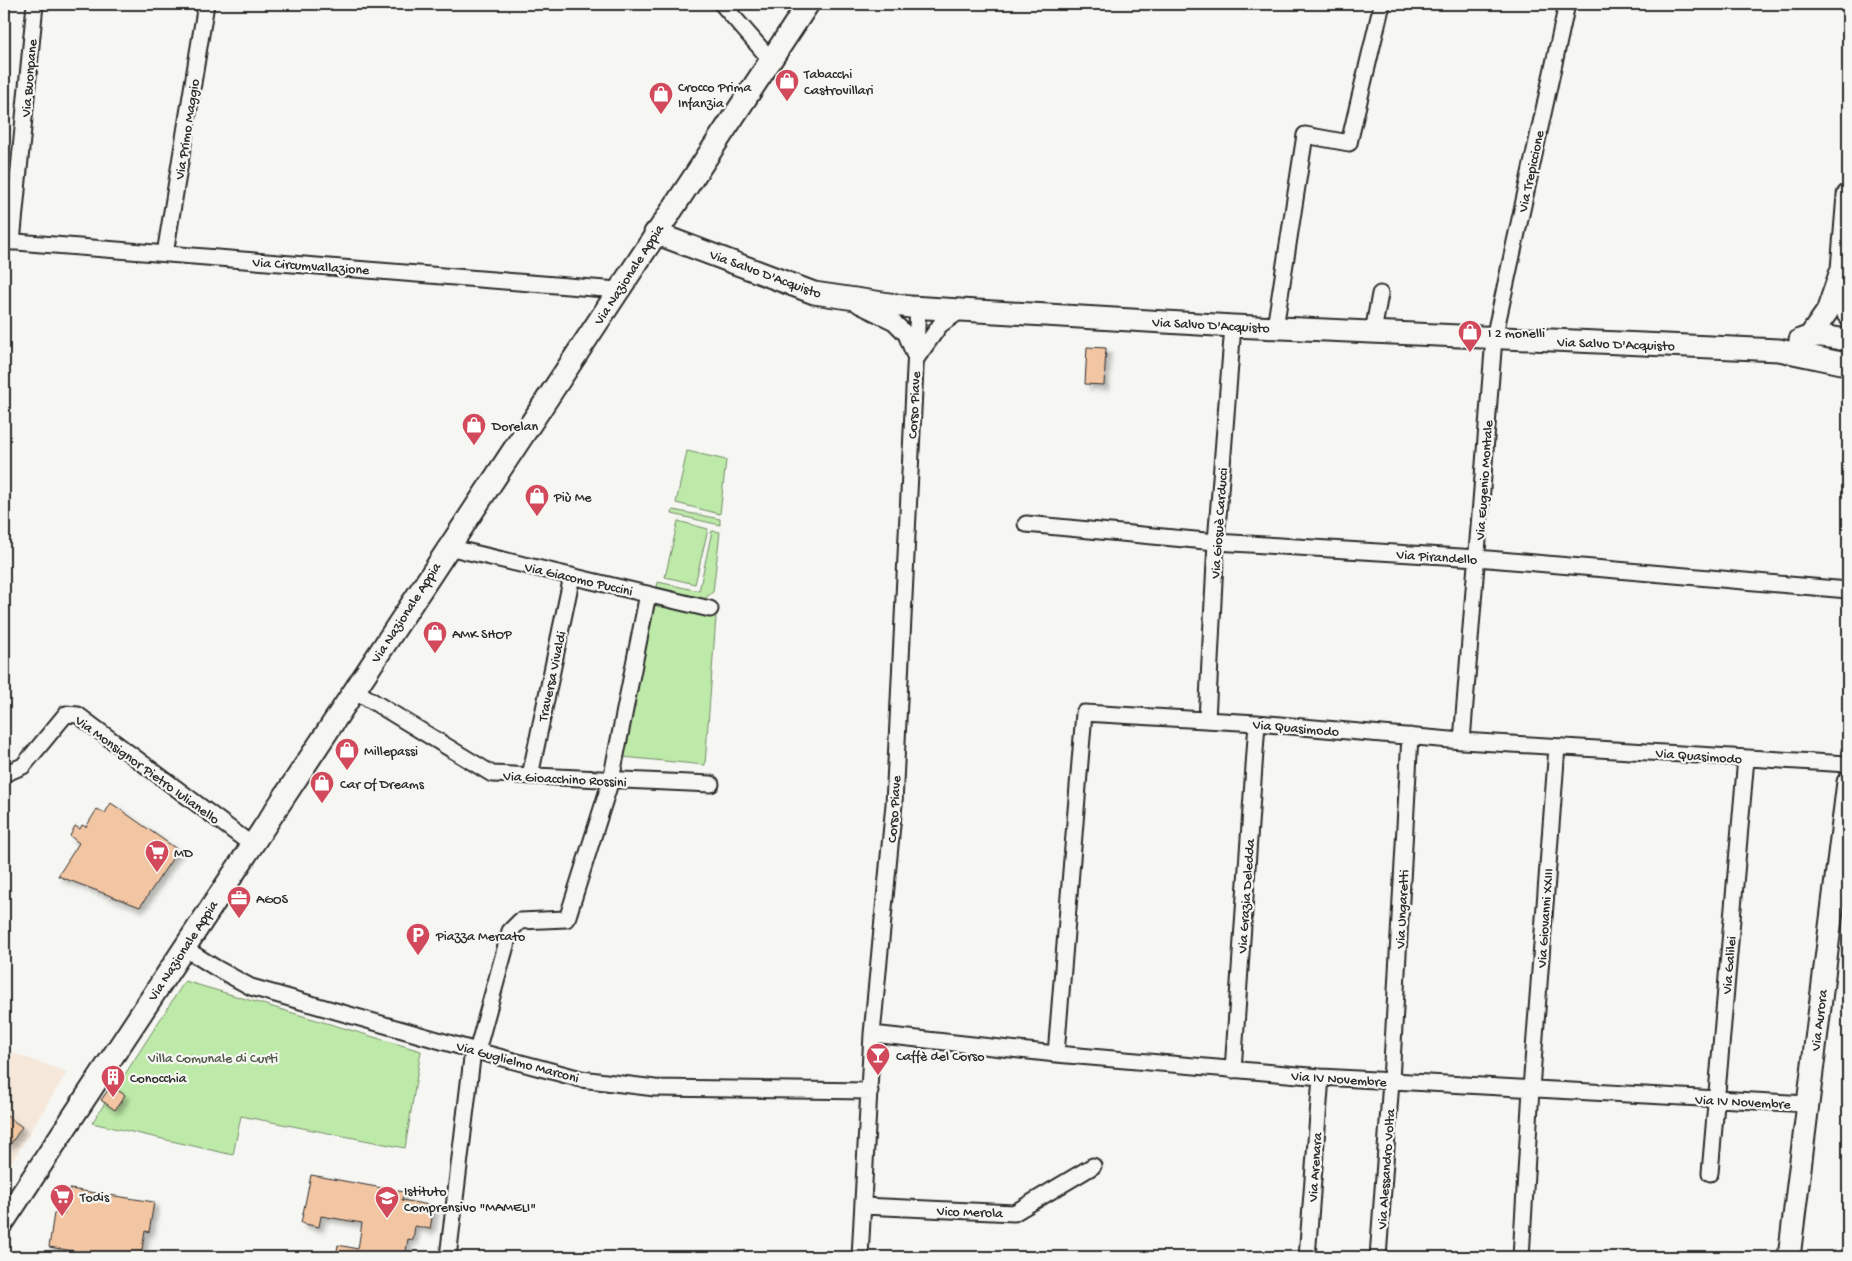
<svg xmlns="http://www.w3.org/2000/svg" width="1852" height="1261" font-family="'Gochi Hand',sans-serif">
	<style>
		.built { fill: #f5e8da }
		.green { fill: #bdeaa8; stroke: #748a6a }
		.building { fill: #f3c6a3; stroke: #2b2b2b; filter: url(#shadow) }
		.lines { fill: none; stroke-linecap: round; stroke-linejoin: round }
		.street-casing { stroke: #2b2b2b; stroke-width: 19 }
		.secondary-casing { stroke: #2b2b2b; stroke-width: 25 }
		.street { stroke: #f6f6f2; stroke-width: 15 }
		.secondary { stroke: #f6f6f2; stroke-width: 21 }
		.labels { text-anchor: middle; stroke-width: 4.5; stroke-linejoin: round; paint-order: stroke }
		.poi-label { font-size: 14px; fill: #2b2b2b; stroke: #f6f6f2; text-anchor: start }
		.street-label { font-size: 14px; fill: #2b2b2b; stroke: #f6f6f2 }
		.park-label { font-size: 14px; fill: #505b4a; stroke: #f6f6f2 }
	</style>
	<defs>
		<filter id="shadow"><feDropShadow dx="4.5" dy="4.5" stdDeviation="2.5" flood-color="#0004"/></filter>
	</defs>
	<rect width="100%" height="100%" fill="#f6f6f2"/>
	<filter id="ink" filterUnits="userSpaceOnUse"><feTurbulence type="fractalNoise" baseFrequency=".02" numOctaves="2"/><feDisplacementMap in="SourceGraphic" scale="10" xChannelSelector="R" yChannelSelector="G"/><feConvolveMatrix kernelMatrix="1 2 1 2 8 2 1 2 1" color-interpolation-filters="sRGB"/></filter>
	<g filter="url(#ink)">
		<path class="built" d="M4,1050l63,22 -63,102z"/>
		<path class="green" d="M687,451l39,9 -6,54 -44,-11z
			M673,510l47,9v6l-48,-11z
			M678,521l30,8 -13,55 -30,-7z
			M712,531l8,1 -7,60 -9,7 -47,-12 1,-5 41,9z
			M655,604l61,13 -11,148 -82,-8z
			M185,981l236,70 -16,97 -164,-32 -8,39 -141,-32 13,-20 -4,-3 10,-14 4,2 5,-6z"/>
		<path class="building" d="M1087,347l19,1 -2,37 -19,-1z
			M111,803l67,47 -38,57 -82,-31 21,-33 -9,-7 5,-10 5,3 2,-4 4,2 11,-18 8,4z
			M111,1086l14,9 -10,15 -14,-10z
			M4,1114l18,13 -12,18 -6,-5z
			M311,1175l93,17 -2,8 32,6 -4,23 -15,-3 -2,14 -5,-1 -3,18h-69l2,-12 20,4 4,-26 -41,-7 -2,11 -18,-4z
			M70,1189l84,13 -5,30 -4,-1 -4,24 -4,-1 -1,3h-25l-62,-10 5,-34 10,1 3,-20 2,1z"/>
		<g class="lines">
			<defs>
				<path id="street" d="M722,4l48,55
					M4,241l614,49
					M12,242l23,-238
					M165,254l41,-250
					M859,305l35,17 12,12 8,20
					M1275,328l30,-193 44,8 33,-139
					M1373,332l7,-38
					M916,359l24,-34 20,-14
					M1026,524l190,18 261,16 371,32
					M448,547l262,62
					M354,690l138,84 219,10
					M1207,720l9,-178 17,-216
					M1462,741l32,-403 73,-334
					M4,774l19,-8 43,-52 12,1 174,130
					M530,776l42,-200
					M184,948l32,20 35,19 222,63 108,29 74,9 215,3
					M872,1034l184,20 265,23 486,27
					M477,1051l33,-120 10,-10 46,-2 2,-3 43,-136 37,-186
					M1056,1054l28,-341 173,10 205,18 386,23
					M1233,1070l24,-347
					M1710,1173l36,-415
					M863,1206l151,7 79,-47
					M448,1257l25,-207
					M860,1257l12,-223 22,-230 24,-497
					M1307,1257l14,-180
					M1378,1257l13,-176 19,-345
					M1521,1257l10,-168 26,-342"/>
				<path id="secondary" d="M1848,195l-6,74 6,45
					M655,233l159,60 96,14 323,19 546,24 67,14
					M1810,336l17,-24 13,-38
					M1800,340c14,-6 25,-4 40,-1
					M4,1221l804,-1217
					M1789,1257l59,-475"/>
			</defs>
			<use href="#street" class="street-casing"/>
			<use href="#secondary" class="secondary-casing"/>
			<use href="#street" class="street"/>
			<use href="#secondary" class="secondary"/>
		</g>
	</g>
	<defs>
		<symbol id="shop-pin" viewBox="-11 -11 22 30"><path d="M0 17L-7.5 6A9.5 9.5 0 1 1 7.5 6Z" fill="#d1495b" stroke="#f6f6f2"/><path d="M-5-2.5h2.3a2.7 3.5 0 0 1 5.4 0H5L5.5 6h-11ZM-1.5-2.5h3a1.5 2.3 0 0 0-3 0Z" fill="#fff"/></symbol>
		<symbol id="supermarket-pin" viewBox="-11 -11 22 30"><path d="M0 17L-7.5 6A9.5 9.5 0 1 1 7.5 6Z" fill="#d1495b" stroke="#f6f6f2"/><path d="M-6-5.5h2.5l.6 2H6L4.5 2H-2.5L-4.4-4H-6ZM-1.5 3.2a1.3 1.3 0 1 0 .1 0ZM3 3.2a1.3 1.3 0 1 0 .1 0Z" fill="#fff"/></symbol>
		<symbol id="office-pin" viewBox="-11 -11 22 30"><path d="M0 17L-7.5 6A9.5 9.5 0 1 1 7.5 6Z" fill="#d1495b" stroke="#f6f6f2"/><path d="M-6-3h4V-5.5h4V-3h4V5H-6ZM-1-4.5V-3h2v-1.5ZM-6 0V1H6V0Z" fill="#fff"/></symbol>
		<symbol id="parking-pin" viewBox="-11 -11 22 30"><path d="M0 17L-7.5 6A9.5 9.5 0 1 1 7.5 6Z" fill="#d1495b" stroke="#f6f6f2"/><path d="M-3.5-5.5H1a3.5 3.5 0 0 1 0 7H-1V5.5H-3.5ZM-1-3.4V-.6H.8a1.4 1.4 0 0 0 0-2.8Z" fill="#fff"/></symbol>
		<symbol id="bar-pin" viewBox="-11 -11 22 30"><path d="M0 17L-7.5 6A9.5 9.5 0 1 1 7.5 6Z" fill="#d1495b" stroke="#f6f6f2"/><path d="M-6-5H6L.8 .8V4.5H3.5V6h-7V4.5H-.8V.8Z" fill="#fff"/></symbol>
		<symbol id="building-pin" viewBox="-11 -11 22 30"><path d="M0 17L-7.5 6A9.5 9.5 0 1 1 7.5 6Z" fill="#d1495b" stroke="#f6f6f2"/><path d="M-4-6H4V6H1V3H-1V6H-4ZM-2.5-4.3h1.7v1.8h-1.7ZM.8-4.3h1.7v1.8H.8ZM-2.5-1h1.7V.8h-1.7ZM.8-1h1.7V.8H.8Z" fill="#fff"/></symbol>
		<symbol id="school-pin" viewBox="-11 -11 22 30"><path d="M0 17L-7.5 6A9.5 9.5 0 1 1 7.5 6Z" fill="#d1495b" stroke="#f6f6f2"/><path d="M0-5L7-2L0 1L-7-2ZM-4 1L0 2.5L4 1V4Q0 6-4 4Z" fill="#fff"/></symbol>
	</defs>
	<g fill-rule="evenodd">
		<use href="#shop-pin" x="773" y="67" width="28" height="38"/>
		<use href="#shop-pin" x="647" y="80" width="28" height="38"/>
		<use href="#shop-pin" x="1456" y="318" width="28" height="38"/>
		<use href="#shop-pin" x="460" y="411" width="28" height="38"/>
		<use href="#shop-pin" x="523" y="482" width="28" height="38"/>
		<use href="#shop-pin" x="421" y="619" width="28" height="38"/>
		<use href="#shop-pin" x="333" y="736" width="28" height="38"/>
		<use href="#shop-pin" x="308" y="769" width="28" height="38"/>
		<use href="#supermarket-pin" x="143" y="838" width="28" height="38"/>
		<use href="#office-pin" x="225" y="884" width="28" height="38"/>
		<use href="#parking-pin" x="404" y="921" width="28" height="38"/>
		<use href="#bar-pin" x="864" y="1041" width="28" height="38"/>
		<use href="#building-pin" x="99" y="1063" width="28" height="38"/>
		<use href="#supermarket-pin" x="48" y="1182" width="28" height="38"/>
		<use href="#school-pin" x="373" y="1184" width="28" height="38"/>
	</g>
	<g class="labels">
		<g class="poi-label">
			<text x="804" y="78">Tabacchi<tspan x="804" dy="16">Castrovillari</tspan></text>
			<text x="678" y="91">Crocco Prima<tspan x="678" dy="16">Infanzia</tspan></text>
			<text x="1488" y="337">I 2 monelli</text>
			<text x="492" y="430">Dorelan</text>
			<text x="554" y="501">Più Me</text>
			<text x="452" y="638">AMK SHOP</text>
			<text x="364" y="755">Millepassi</text>
			<text x="340" y="788">Car Of Dreams</text>
			<text x="174" y="857">MD</text>
			<text x="256" y="903">AGOS</text>
			<text x="436" y="940">Piazza Mercato</text>
			<text x="896" y="1060">Caffè del Corso</text>
			<text x="130" y="1082">Conocchia</text>
			<text x="404" y="1195">Istituto<tspan x="404" dy="16">Comprensivo "MAMELI"</tspan></text>
			<text x="80" y="1201">Todis</text>
		</g>
		<g class="street-label">
			<text transform="translate(28 78) rotate(-85)" y="5">Via Buonpane</text>
			<text transform="translate(186 129) rotate(-81)" y="5">Via Primo Maggio</text>
			<text transform="translate(1530 171) rotate(-78)" y="5">Via Trepiccione</text>
			<text transform="translate(311 265) rotate(4)" y="5">Via Circumvallazione</text>
			<text transform="translate(766 273) rotate(20)" y="5">Via Salvo D'Acquisto</text>
			<text transform="translate(628 274) rotate(-57)" y="5">Via Nazionale Appia</text>
			<text transform="translate(1211 324) rotate(3)" y="5">Via Salvo D'Acquisto</text>
			<text transform="translate(1616 343) rotate(2)" y="5">Via Salvo D'Acquisto</text>
			<text transform="translate(913 405) rotate(-87)" y="5">Corso Piave</text>
			<text transform="translate(1483 480) rotate(-86)" y="5">Via Eugenio Montale</text>
			<text transform="translate(1218 523) rotate(-86)" y="5">Via Giosuè Carducci</text>
			<text transform="translate(1437 556) rotate(4)" y="5">Via Pirandello</text>
			<text transform="translate(579 578) rotate(13)" y="5">Via Giacomo Puccini</text>
			<text transform="translate(405 612) rotate(-57)" y="5">Via Nazionale Appia</text>
			<text transform="translate(551 676) rotate(-78)" y="5">Traversa Vivaldi</text>
			<text transform="translate(1296 727) rotate(5)" y="5">Via Quasimodo</text>
			<text transform="translate(1699 755) rotate(4)" y="5">Via Quasimodo</text>
			<text transform="translate(148 769) rotate(36)" y="5">Via Monsignor Pietro Iulianello</text>
			<text transform="translate(565 778) rotate(3)" y="5">Via Gioacchino Rossini</text>
			<text transform="translate(893 809) rotate(-86)" y="5">Corso Piave</text>
			<text transform="translate(1245 896) rotate(-86)" y="5">Via Grazia Deledda</text>
			<text transform="translate(1401 909) rotate(-87)" y="5">Via Ungaretti</text>
			<text transform="translate(1544 918) rotate(-86)" y="5">Via Giovanni XXIII</text>
			<text transform="translate(182 950) rotate(-57)" y="5">Via Nazionale Appia</text>
			<text transform="translate(1728 965) rotate(-85)" y="5">Via Galilei</text>
			<text transform="translate(1818 1020) rotate(-83)" y="5">Via Aurora</text>
			<text transform="translate(518 1061) rotate(15)" y="5">Via Guglielmo Marconi</text>
			<text transform="translate(1339 1078) rotate(4)" y="5">Via IV Novembre</text>
			<text transform="translate(1743 1101) rotate(3)" y="5">Via IV Novembre</text>
			<text transform="translate(1314 1167) rotate(-86)" y="5">Via Arenara</text>
			<text transform="translate(1385 1169) rotate(-86)" y="5">Via Alessandro Volta</text>
			<text transform="translate(970 1211) rotate(2)" y="5">Vico Merola</text>
		</g>
		<g class="park-label">
			<text x="213" y="1062">Villa Comunale di Curti</text>
		</g>
	</g>
	<rect width="1852" height="1261" fill="none" stroke="#f6f6f2" stroke-width="20"/>
	<rect x="10" y="10" width="1832" height="1241" fill="none" stroke="#2b2b2b" stroke-width="2" filter="url(#ink)"/>
</svg>
